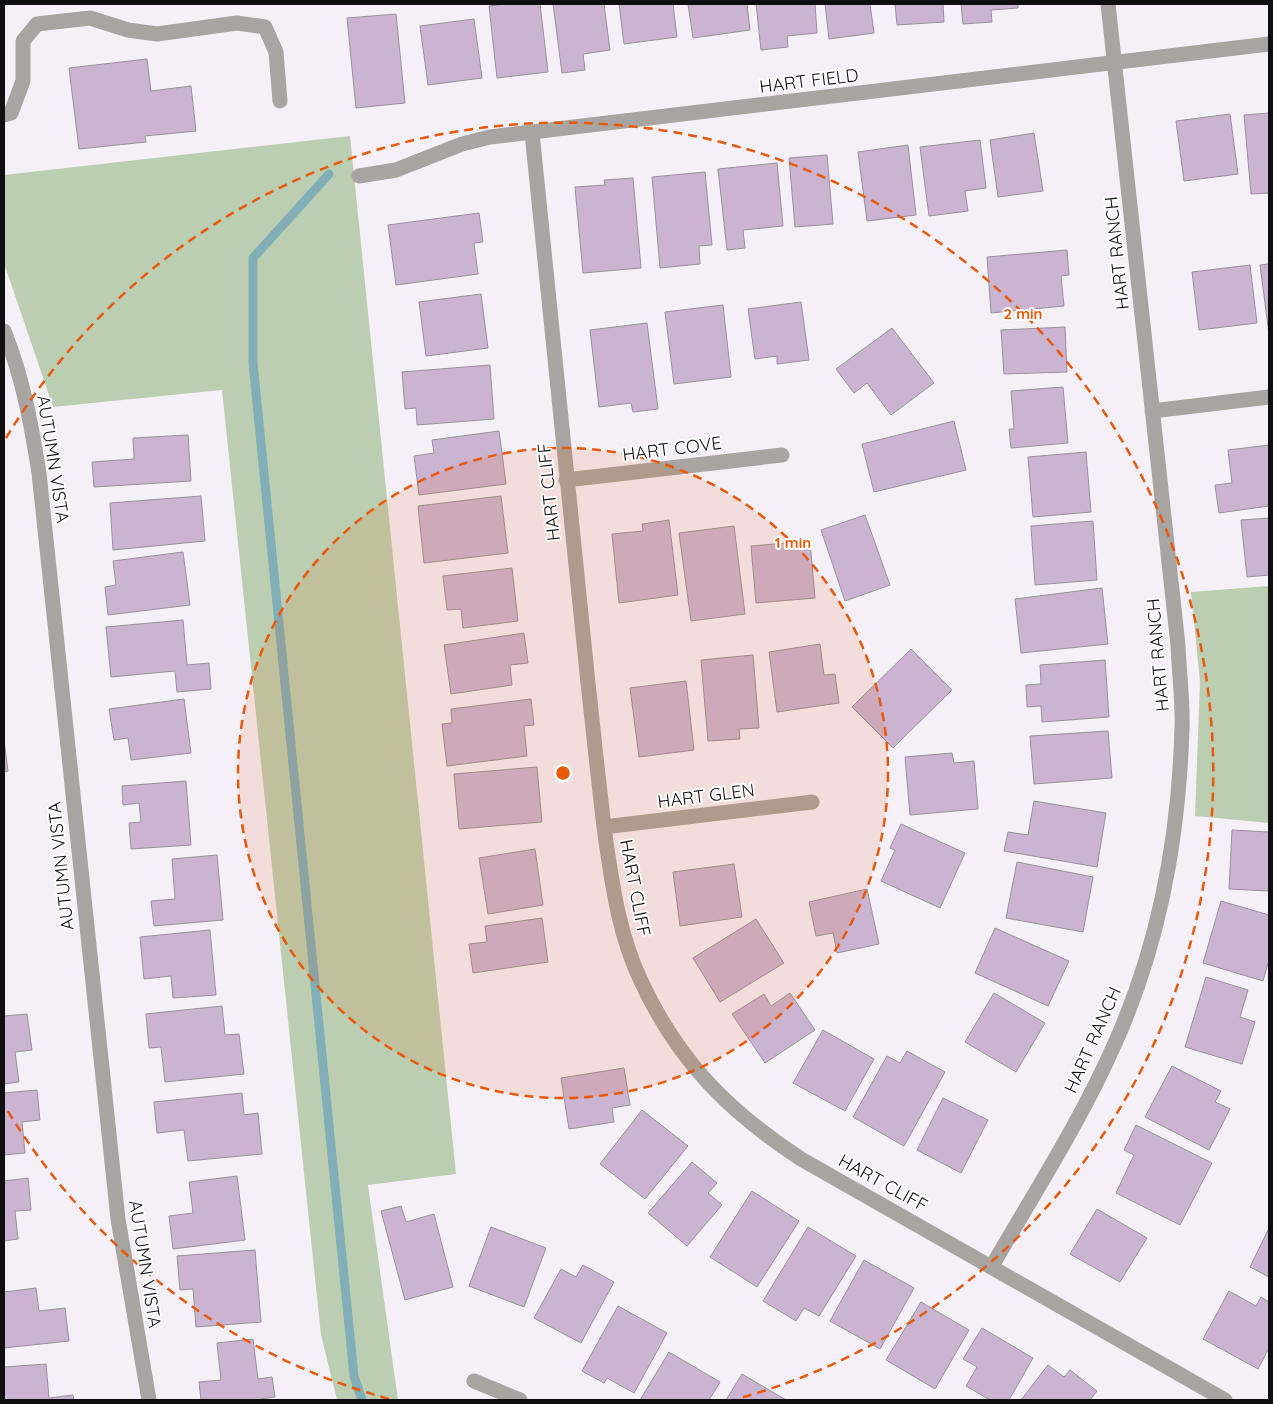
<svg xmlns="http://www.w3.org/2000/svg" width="1273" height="1404" font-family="Quicksand,sans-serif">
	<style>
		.green { fill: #bcceb1 }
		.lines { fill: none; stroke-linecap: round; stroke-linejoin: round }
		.stream { stroke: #81aeb7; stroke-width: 9 }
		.building { fill: #cbb4d2; stroke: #979299 }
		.service { stroke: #a7a4a1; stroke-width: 15 }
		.minor { stroke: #a7a4a1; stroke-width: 15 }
		.tertiary { stroke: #a7a4a1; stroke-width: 15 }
		.ring { fill: none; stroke: #e8590c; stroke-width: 2.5; stroke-dasharray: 9 6 }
		.labels { text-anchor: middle; stroke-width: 4; stroke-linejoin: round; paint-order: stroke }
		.street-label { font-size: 18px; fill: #0f0e10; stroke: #fff }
		.centre { fill: #e8590c; stroke: #fff; stroke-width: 2.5 }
		.ring-label { font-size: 15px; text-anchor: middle; font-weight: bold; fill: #e8590c; stroke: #fff; stroke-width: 4; stroke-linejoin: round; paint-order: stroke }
	</style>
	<rect width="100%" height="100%" fill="#f5f0f8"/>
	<path class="green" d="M350,136l106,1038 -88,11 30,215h-61l-16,-65 -99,-945 -169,17 -49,-144v-88z
		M1269,586v237l-74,-7 5,-134 -9,-90z"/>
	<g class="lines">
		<path class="stream" d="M329,174l-76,84v105l101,1013 8,24"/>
	</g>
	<path class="building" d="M505,4h35l8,68 -51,6 -8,-72z
		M553,4h51l6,46 -27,4 2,16 -23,3z
		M619,4h54l4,33 -53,7z
		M688,4h59l3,26 -57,8z
		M756,4h59l2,29 -30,3 1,11 -27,3z
		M825,4h45l4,29 -45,6z
		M895,4h48l1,18 -47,3z
		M961,4h57v4l-27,2 1,12 -29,2z
		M396,14l9,89 -49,5 -9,-90z
		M474,19l8,59 -54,7 -8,-59z
		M147,59l4,32 40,-5 5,45 -51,5 1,6 -67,7 -10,-81z
		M1269,113v80l-18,1 -7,-79z
		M1230,114l8,60 -54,7 -8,-60z
		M1034,133l9,58 -45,6 -8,-57z
		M980,140l6,48 -21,3 3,20 -39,5 -9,-69z
		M908,145l8,70 -49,6 -9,-69z
		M827,155l6,69 -38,3 -6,-69z
		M777,163l6,63 -40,4 2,18 -18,2 -9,-81z
		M705,172l7,73 -13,1 1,18 -40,4 -8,-91z
		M633,178l8,90 -58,5 -8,-86 30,-2 -1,-5z
		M479,213l4,29 -9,1 4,31 -82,11 -8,-60z
		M1067,250l2,25 -8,1 3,30 -73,7 -4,-56z
		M1269,264v70l-9,-69z
		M1250,265l7,58 -58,7 -7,-58z
		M481,294l7,54 -62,8 -7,-54z
		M801,302l8,58 -32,4v-8l-22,3 -7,-50z
		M723,305l8,72 -57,7 -9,-72z
		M647,323l11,86 -25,3 -2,-9 -32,4 -9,-77z
		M1065,327l2,45 -63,2 -3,-44z
		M892,328l42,55 -43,32 -24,-32 -13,10 -18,-24z
		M490,365l4,54 -77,6 -1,-17 -11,1 -3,-37z
		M1063,387l5,56 -57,5 -2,-19h5l-3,-38z
		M954,421l12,49 -92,22 -12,-48z
		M499,431l7,53 -87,11 -5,-39 20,-3 -2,-13z
		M188,435l3,46 -97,6 -2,-25 42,-3 -1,-21z
		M1269,445v61l-50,7 -4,-28 17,-2 -4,-33z
		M1086,452l5,60 -58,5 -5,-60z
		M201,496l4,45 -92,9 -3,-47z
		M501,496l7,57 -84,10 -6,-57z
		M865,515l25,70 -45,16 -24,-71z
		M1269,518v57l-22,2 -6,-57z
		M669,520l9,75 -59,8 -7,-69 31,-3 -1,-7z
		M1093,521l4,59 -62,5 -4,-59z
		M734,526l11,88 -54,7 -12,-88z
		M810,541l5,57 -59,5 -5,-57z
		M183,552l7,53 -82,10 -3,-28 11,-2 -3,-24z
		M512,568l6,53 -55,7 -2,-19 -14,1 -4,-34z
		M1102,588l6,56 -87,9 -6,-54z
		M183,620l4,45 22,-2 2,26 -34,3 -2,-21 -64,6 -5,-50z
		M524,633l4,30 -18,2 2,20 -61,9 -7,-49z
		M820,644l4,31 11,-1 4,29 -62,9 -8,-60z
		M911,649l41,41 -59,58 -41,-41z
		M753,655l6,73 -20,1 1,10 -32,2 -7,-81z
		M1105,660l4,57 -67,5 -1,-16 -14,1 -1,-22 15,-1 -1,-19z
		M686,681l8,69 -55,7 -9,-69z
		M184,699l7,54 -60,7 -3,-22 -14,2 -5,-31z
		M531,699l3,26 -10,1 3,30 -80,10 -5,-42 10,-1 -1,-14z
		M1108,731l4,47 -78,6 -4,-48z
		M4,740l4,31 -4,1z
		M952,753l2,10 20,-2 4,48 -68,6 -5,-58z
		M537,767l5,55 -83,7 -5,-55z
		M186,781l5,64 -60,4 -2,-26 12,-1 -2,-19 -16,2 -1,-19z
		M1034,801l72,12 -9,54 -93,-16 4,-19 20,3z
		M901,824l64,29 -25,55 -59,-27 14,-31 -5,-2z
		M1232,830l37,2v59l-40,-2z
		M535,849l8,56 -55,9 -9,-56z
		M217,855l6,65 -69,6 -3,-25 24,-2 -3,-40z
		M1017,862l76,15 -10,55 -77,-14z
		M734,864l8,53 -62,9 -7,-54z
		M867,889l12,55 -42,9 -4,-20 -17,3 -7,-34z
		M1221,901l48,14v45l-6,21 -60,-18z
		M542,918l6,44 -75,11 -4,-29 18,-2 -2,-16z
		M756,919l28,44 -64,39 -27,-44z
		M995,928l74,33 -21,45 -73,-33z
		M210,930l6,65 -43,3 -2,-22 -27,3 -4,-42z
		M1206,977l42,13 -8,27 15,5 -13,42 -57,-17z
		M790,993l25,37 -50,33 -33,-49 32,-20 7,12z
		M994,993l51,30 -29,49 -51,-30z
		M222,1006l3,29 14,-1 5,40 -79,8 -4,-35 -12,1 -3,-34z
		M27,1014l5,36 -17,2 4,30 -15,2v-68z
		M823,1030l51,29 -29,52 -52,-28z
		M907,1051l38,21 -41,74 -51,-29 34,-61 13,7z
		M1172,1066l49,25 -6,11 15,7 -21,41 -64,-33z
		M624,1068l6,37 -18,3 2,14 -45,7 -8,-51z
		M37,1090l3,30 -18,2 3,31 -21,2v-62z
		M242,1093l2,22 14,-2 4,41 -74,7 -4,-31 -27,3 -3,-31z
		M943,1098l45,22 -27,53 -44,-23z
		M642,1110l46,36 -43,53 -45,-35z
		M1136,1125l76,38 -32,62 -64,-32 18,-38 -10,-5z
		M692,1162l25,21 -9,10 14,12 -35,41 -39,-33z
		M237,1176l8,64 -72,9 -4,-33 24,-3 -4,-31z
		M28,1178l3,32 -16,1 3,28 -14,2v-60z
		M752,1191l47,30 -42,66 -47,-30z
		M401,1206l5,16 28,-8 19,73 -48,13 -24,-89z
		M1097,1209l50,29 -27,44 -50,-28z
		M491,1227l55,21 -22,59 -55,-21z
		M808,1227l48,29 -37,60 -15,-8 -8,13 -33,-20z
		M1269,1228v49l-19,-10z
		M255,1250l6,72 -65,5 -3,-38 -13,1 -3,-34z
		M864,1260l50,28 -34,61 -50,-28z
		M583,1265l31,17 -33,61 -47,-25 27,-49 15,8z
		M36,1288l3,23 26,-3 4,33 -65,7v-56z
		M1229,1291l27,15 5,-9 8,5v46l-11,21 -55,-30z
		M921,1302l48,28 -34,59 -49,-29z
		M618,1306l49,27 -33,60 -27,-15 -3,5 -22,-12z
		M982,1328l51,30 -24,42h-19l-24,-14 11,-19 -14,-8z
		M253,1339l5,40 14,-2 3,20 -15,2v1h-59l-2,-18 22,-2 -4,-37z
		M669,1352l51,30 -11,18h-69z
		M46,1364l3,34 24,-3 1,5h-70v-33z
		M1048,1365l16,12 6,-7 27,21 -7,9h-69z
		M742,1374l44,26h-60z"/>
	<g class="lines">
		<path class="service" d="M4,115l7,-2 12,-32v-40l14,-17 53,-6 38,12 29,4 80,-11 28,4 11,25 4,49"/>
		<path class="minor" d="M532,133c18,183 36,366 56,550 6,53 11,106 18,159 7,48 14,95 35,139 37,80 87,130 160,178l424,241
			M359,176l37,-6 66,-26 28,-7 779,-93
			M1152,411l117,-14
			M566,480l216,-25
			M604,827l208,-25
			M992,1266c43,-74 90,-147 124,-225 44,-99 63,-206 66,-313 1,-27 -3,-56 -4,-83l-70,-641
			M474,1381l46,19"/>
		<path class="tertiary" d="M4,331c19,47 27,92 35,142l79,746 31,181"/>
	</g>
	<circle cx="563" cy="773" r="325" fill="#e8590c" fill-opacity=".12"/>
	<g class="ring">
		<circle cx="563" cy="773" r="325"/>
		<path d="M389 1399A650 650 0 0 1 6 1108M6 438A650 650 0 1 1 737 1399"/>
	</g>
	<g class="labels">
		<g class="street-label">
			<text transform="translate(809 81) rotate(-7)" y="6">HART FIELD</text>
			<text transform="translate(1117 253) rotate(-96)" y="6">HART RANCH</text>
			<text transform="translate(672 449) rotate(-7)" y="6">HART COVE</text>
			<text transform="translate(53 459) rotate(81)" y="6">AUTUMN VISTA</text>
			<text transform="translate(549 492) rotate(-96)" y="6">HART CLIFF</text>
			<text transform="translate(1158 655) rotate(-95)" y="6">HART RANCH</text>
			<text transform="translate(706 796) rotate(-7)" y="6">HART GLEN</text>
			<text transform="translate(61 866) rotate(-96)" y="6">AUTUMN VISTA</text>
			<text transform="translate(635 888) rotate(79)" y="6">HART CLIFF</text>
			<text transform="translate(1093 1040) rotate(-66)" y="6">HART RANCH</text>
			<text transform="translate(883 1183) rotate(29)" y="6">HART CLIFF</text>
			<text transform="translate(145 1264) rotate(81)" y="6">AUTUMN VISTA</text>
		</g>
	</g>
	<circle cx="563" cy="773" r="8" class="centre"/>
	<g class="ring-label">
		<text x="1023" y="319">2 min</text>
		<text x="793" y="548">1 min</text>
	</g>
	<rect width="1273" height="1404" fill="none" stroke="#0f0e10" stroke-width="10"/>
</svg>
